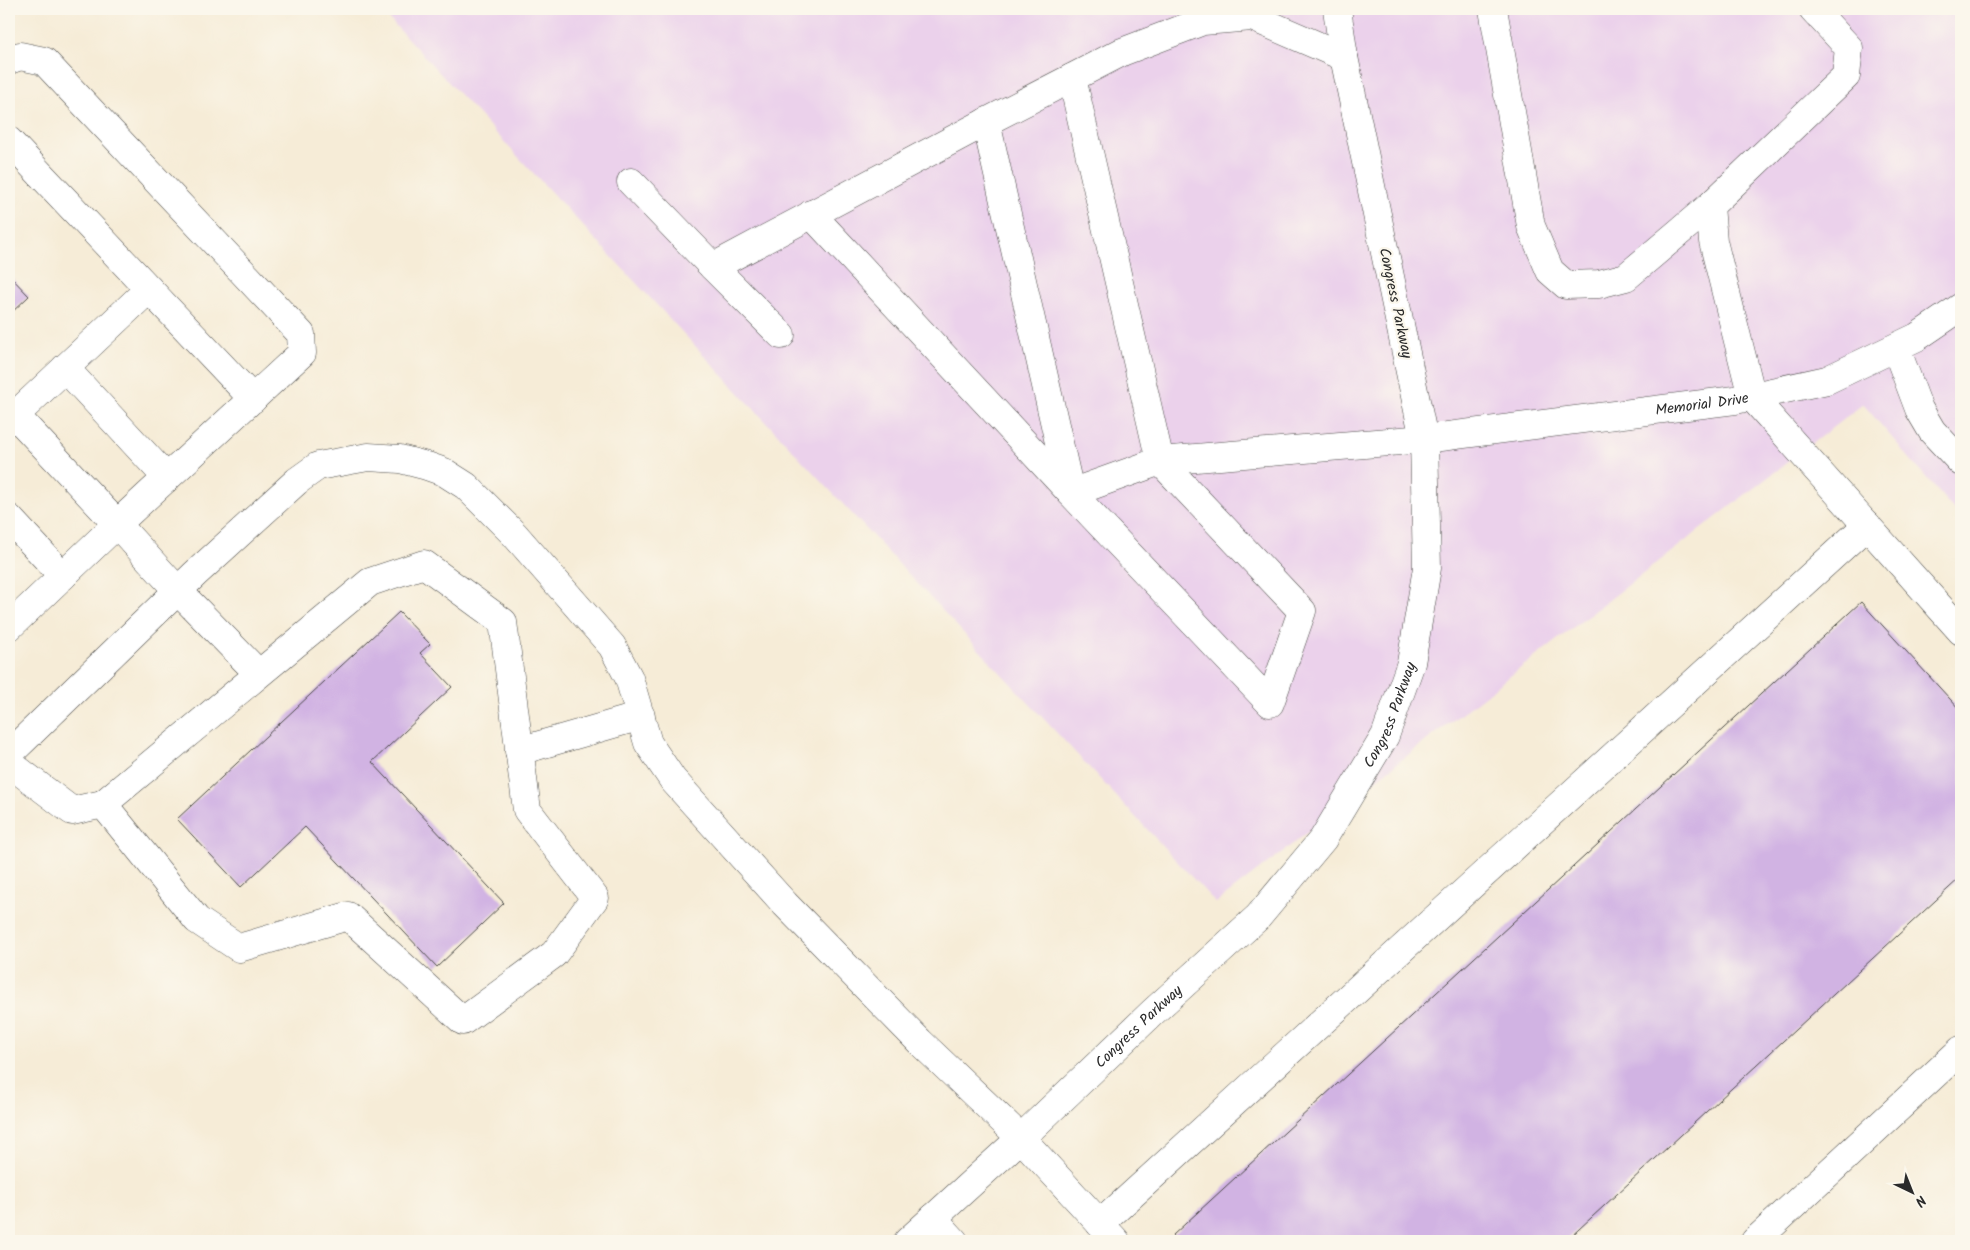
<svg xmlns="http://www.w3.org/2000/svg" width="1970" height="1250" font-family="Kalam,sans-serif">
	<style>
		.built { fill: #ebd1eb }
		.building { fill: #d1b3e3 }
		.lines { fill: none; stroke-linecap: round; stroke-linejoin: round }
		.minor-casing { stroke: #494845; stroke-width: 29 }
		.minor { stroke: #fff; stroke-width: 28 }
		.labels { text-anchor: middle; stroke-width: 4.5; stroke-linejoin: round; paint-order: stroke }
		.street-label { font-size: 15px; fill: #2b2b2b; stroke: #fbf7ec }
	</style>
	<rect width="100%" height="100%" fill="#fbf7ec"/>
	<filter id="ink" filterUnits="userSpaceOnUse"><feTurbulence type="fractalNoise" baseFrequency=".02" numOctaves="2"/><feDisplacementMap in="SourceGraphic" scale="10" xChannelSelector="R" yChannelSelector="G"/><feConvolveMatrix kernelMatrix="1 2 1 2 8 2 1 2 1" color-interpolation-filters="sRGB"/></filter>
	<filter id="wash" filterUnits="userSpaceOnUse"><feTurbulence type="fractalNoise" baseFrequency=".0096" numOctaves="4" result="noise"/><feDisplacementMap in="SourceGraphic" scale="20" xChannelSelector="R" yChannelSelector="G"/><feGaussianBlur stdDeviation="1.12" result="paint"/><feColorMatrix in="noise" values="0 0 0 0 0 0 0 0 0 0 0 0 0 0 0 0 0 1.4 0 .05"/><feComposite in="paint" operator="in"/></filter>
	<g filter="url(#wash)">
		<rect width="100%" height="100%" fill="#f6ecd7"/>
		<path class="built" d="M380,9h1581v509l-98,-114 -647,499z"/>
		<g id="blocks">
			<path class="building" d="M9,275l20,21 -20,19z
				M1861,602l100,109v166l-395,364h-387l-6,-6z
				M399,612l31,32 -10,9 32,34 -80,75 132,141 -67,64 -132,-140 -64,60 -64,-68z"/>
		</g>
	</g>
	<g filter="url(#ink)">
		<use href="#blocks" fill-opacity="0" stroke="#494845" stroke-width="1"/>
		<g class="lines">
			<defs>
				<g id="minor">
					<path d="M1493,9l38,217 19,45 16,14 33,-1 27,-7 84,-71"/>
					<path d="M1813,9l36,39 -3,28 -136,130 3,35 39,156 209,234"/>
					<path d="M1252,17l92,40"/>
					<path d="M9,60l11,-4 24,5 257,273 1,19 -185,171 -102,-109"/>
					<path d="M1072,78l88,383 -89,32 199,210 32,-92 -142,-150"/>
					<path d="M986,122l84,369"/>
					<path d="M9,141l244,258"/>
					<path d="M631,182l82,85"/>
					<path d="M811,214l260,279"/>
					<path d="M781,335l-68,-68 273,-145 136,-70 81,-31 49,-4 13,-8"/>
					<path d="M1896,348l23,61 13,22 29,31"/>
					<path d="M65,368l102,110"/>
					<path d="M9,421l140,-132"/>
					<path id="s1" d="M1160,461l264,-22 311,-39 92,-20 90,-43 44,-30"/>
					<path d="M9,518l54,58"/>
					<path d="M9,627l108,-103 61,67 81,83 111,-92 54,-18 79,58 24,188 68,88 -41,56 -91,67 -115,-105 -109,32 -42,-28 -94,-116 156,-130"/>
					<path d="M519,751l122,-35"/>
					<path d="M9,754l186,-180 102,-93 21,-15 50,-9 32,2 27,7 17,6 22,14 49,49 97,111 17,32 19,65 25,37 112,124 135,138 101,96 95,103"/>
					<path d="M9,763l63,48 31,-7"/>
					<path d="M933,1218l21,23"/>
					<path d="M1100,1224l767,-699"/>
					<path id="s2" d="M908,1241l113,-103 132,-126 105,-95 65,-78 62,-103 26,-73 16,-95 -3,-129 -80,-382 -7,-48"/>
					<path d="M1755,1241l206,-191"/>
				</g>
			</defs>
			<use href="#minor" class="minor-casing"/>
			<use href="#minor" class="minor"/>
		</g>
	</g>
	<g class="labels">
		<g class="street-label">
			<text transform="translate(1396 303) rotate(78)" y="5">Congress Parkway</text>
			<text dy="5" stroke="none"><textPath href="#s1" startOffset="545">Memorial Drive</textPath></text>
			<text dy="5" stroke="none"><textPath href="#s2" startOffset="720">Congress Parkway</textPath></text>
			<text dy="5" stroke="none"><textPath href="#s2" startOffset="315">Congress Parkway</textPath></text>
		</g>
	</g>
	<rect width="1970" height="1250" fill="none" stroke="#fbf7ec" stroke-width="30"/>
	<g transform="translate(1912 1192) rotate(137)" stroke="#fbf7ec" stroke-width="4" paint-order="stroke">
	<path d="M0-4L9 19L0 12L-9 19Z" fill="#2b2b2b"/>
	<text y="-8" font-size="14" font-weight="bold" text-anchor="middle" fill="#2b2b2b">N</text>
	</g>
</svg>
